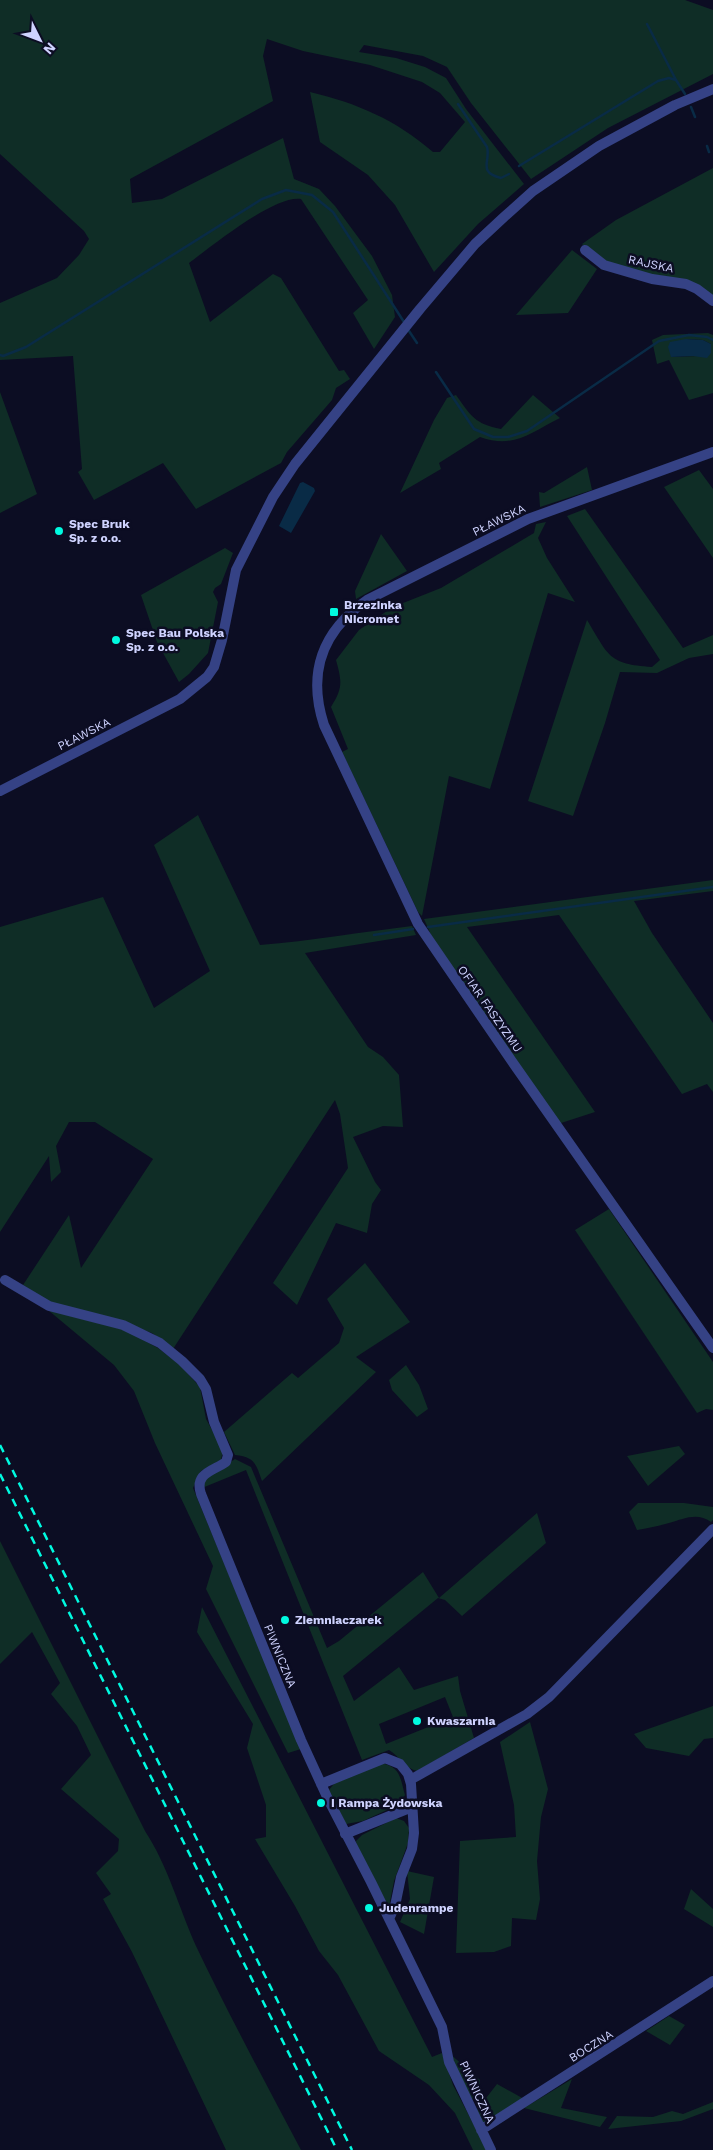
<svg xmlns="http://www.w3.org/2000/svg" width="713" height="2150" font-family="'Work Sans',sans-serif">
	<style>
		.green { fill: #0f2d26; fill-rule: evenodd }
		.water { fill: #092b46 }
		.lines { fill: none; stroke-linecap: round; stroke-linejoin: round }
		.stream { stroke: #092b46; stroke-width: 2.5 }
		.minor { stroke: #354285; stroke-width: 10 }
		.rail { stroke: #00fae0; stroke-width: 2.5; stroke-dasharray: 8 6; stroke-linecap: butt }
		.poi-dot { fill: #00fae0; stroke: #0c0d23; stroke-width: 2 }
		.labels { text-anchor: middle; stroke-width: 5; stroke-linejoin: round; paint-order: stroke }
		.street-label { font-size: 12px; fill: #cfd3ff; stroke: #0c0d23 }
		.poi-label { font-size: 12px; font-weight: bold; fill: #cfd3ff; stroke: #0c0d23; text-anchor: start }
	</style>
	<rect width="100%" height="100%" fill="#0c0d23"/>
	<path class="green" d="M0,0h685l28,10v64l-105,54 -77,51 -60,-76 -24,-36 -24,-11 -59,-11 -5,7 37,6 29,9 21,11 20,31 58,75 -46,40 -44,48 -39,-67 -27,-30 -48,-33 -10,-50c47,11 86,28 123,60h7l25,-30 -25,-29 -18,-11 -52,-17 -67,-14 -36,-12 -4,17 10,45 -143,78 2,24 30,-4 121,-61 11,41 25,10 16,17 37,50 20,39 3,22 -21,32 -21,-36 15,-13 -67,-101c-27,-4 -89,47 -112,64l21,59 63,-48 8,4 58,93 5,-1 6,9 -14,9 -4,12 -45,52 -6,11 -85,46 -33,-46 -69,37 -16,-28 4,-3 -9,-113 -73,4v-57l57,-25 22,-23 10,-16 -5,-8 -84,-77z
		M713,168v129l-116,-39 -15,-14 34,-24z
		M572,250l25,19 -29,44 -52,2z
		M708,333l5,2v58l-24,7 -20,-40 -12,4 -5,-24 11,-5zM686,339l17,1 8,4 -13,12 -27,1z
		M0,392l37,102 -37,19z
		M456,395c15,21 19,29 45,34l32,-34 27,23c-30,15 -46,31 -80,19l-41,26 2,6 -41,24 34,-73 13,-22z
		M587,467l5,23 -52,17 -1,-15 5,1z
		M699,470l14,19v69l-49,-71z
		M585,509l98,139 30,-13v19l-24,4 -32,15 -37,-1 -15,51 -32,93 -45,-15 59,-181c22,36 21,44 65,47l8,-7 -93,-144z
		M546,522l-8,16 9,20 28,44 -27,-9 -58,196 -41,-13 -27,140 -4,-4 -76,-160 6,-3 -17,-42c12,-19 11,-25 5,-47l23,-30 34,-23 48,-19 93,-55 2,-9z
		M381,534l26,37 -51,28 -1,-8z
		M225,548l8,5 -12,31 -6,4 -2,4 5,10 -10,51 -19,21 -10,8 -22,-40 -16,-47z
		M198,815l62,130c51,-4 101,-13 152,-19l4,9 -111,18 63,94 15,10 16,18 4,52 -20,-1 -30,11 22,45 6,8 -9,14 -5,29 -31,-10 -39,82 -24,-22 75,-115 -8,-54 -5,-14 -162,249 -21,-16 -39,-14 -61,-15 -29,-19 46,-70 12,53 72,-109 -58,-37h-26l-13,24 5,26 -10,10 -2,-26 -49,76v-305l103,-30 51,111 56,-37 -56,-126z
		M713,880v11l-79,10 18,32 61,90v69l-6,-8 -25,10 -123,-179 -92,12 128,185 -37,12 -127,-189 -7,-16z
		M609,1209l104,153v48l-7,-1 -9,4 -122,-183z
		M365,1263l45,59 -54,35 20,15 -114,109c-6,-17 -7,-24 -27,-26l-11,-23 68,-59 6,5 41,-35 5,-15 -17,-29z
		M48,1310l77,20 33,18 21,16 21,23 6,32 17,31 -2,10 -20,11 -8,17 108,261 -13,4 -82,-164 7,-23 -58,-123 -21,-52 -20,-26z
		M406,1365l13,20 9,24 -11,8 -25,-27 -3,-10z
		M679,1446l6,8 -37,32 -21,-30z
		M235,1459l16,8 76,181 12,-7 84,-69 16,26 98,-85 9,30 -84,73 -17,-16 -7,-2 -95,78 11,25 45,-34 15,23 44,-14 2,15 14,47 -57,33c-11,-2 -18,-15 -28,-21l-27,10 -116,-290 -44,18 4,-10zM445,1697l8,20 -67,27 -7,-20z
		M638,1503h46l29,4v13l-2,2c-14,-10 -27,-3 -42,1 -10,3 -21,5 -32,7l-8,-18z
		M0,1541l145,290c23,35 34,77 51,115 33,69 69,136 105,204h-75l-94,-198 -29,-53 8,-5 -15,-21 22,-22 1,-12 -58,-50 30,-34 -14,-29 -26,-32 9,-11 -28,-51 -32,32z
		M202,1607l230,450 10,-4 11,32 34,65h-14l-18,-37 -26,-28 -50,-34 -41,-76 -19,-24 -24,-45 -40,-67 11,-2v-32l-19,-57 6,-24 -56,-92z
		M713,1706v32l-9,1 -15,17 -43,-8 -12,-14z
		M530,1722l18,67 -7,28 -4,44 3,38 -4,21 -24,-2 -1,28 -17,6 -38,1 4,-112 56,-4 -2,-32 -14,-63z
		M381,1763c20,4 19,15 24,32l-5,9 -37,17 -17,3 -17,-34 7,-9z
		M396,1818l8,3 5,7 -1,15 -14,38 -5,26 -4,-4 -27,-50 -2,-12 6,-6z
		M407,1871l27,6 -10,57 -24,-12 10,-23z
		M691,1889l22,20v18l-29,-18z
		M669,2016l16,9 -15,20 -24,-14z
		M449,2053l31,27v9l-9,12z
		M572,2079l-11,29 46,9 -7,10 -76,-19z
		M497,2084l27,15 -41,25 -7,-13z
		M713,2102v7l-32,12 -73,8 9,-13 36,1 19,-6 11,3z"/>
	<path class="water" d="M686,339l17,1 8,4v9l-4,5 -14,-2 -22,1 -3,-10 2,-5z
		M303,482l11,6 1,3 -24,42 -12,-7 21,-43z"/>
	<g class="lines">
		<path class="stream" d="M647,24l29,56
			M458,104l29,43c4,14 -10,25 14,31l8,-4
			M691,107l4,10
			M707,146l2,6
			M519,166l139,-85 11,-3 7,2 9,14
			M409,331l8,12
			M0,355l3,1 23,-9 236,-148 24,-9 26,5 21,17 71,110
			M436,372l38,57 19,8h15l19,-6 132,-90 30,-6 18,2 6,3
			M428,927l285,-40
			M374,935l39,-6"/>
		<path class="minor" d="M585,250l19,15 48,14 34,5 11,5 16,12
			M713,452l-185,67 -161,81c-45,31 -60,73 -43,125l94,199 93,136 202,288
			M0,791l180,-92 27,-22 7,-10 8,-27 14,-70 37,-73 22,-33 125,-155 55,-65 29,-27 29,-26 66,-45 76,-41 38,-16
			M5,1280l44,26 74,19 37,18 22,18 18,18 6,10 8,33 14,33 -2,7c-13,9 -32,11 -25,32l100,246 27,59 43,83 71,145 7,35 42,88
			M410,1780l117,-66 22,-17 164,-168
			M321,1784l64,-26 15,6 8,10 3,10 3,49 -2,16 -11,28 -6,29 -6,13
			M345,1834l67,-27
			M481,2130l232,-149"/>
		<path class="rail" d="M0,1445l352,705
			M0,1474l337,676"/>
	</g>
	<g class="poi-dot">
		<circle cx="59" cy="531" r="5"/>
		<rect x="329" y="607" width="10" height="10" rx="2.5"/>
		<circle cx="116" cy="640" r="5"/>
		<circle cx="285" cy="1620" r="5"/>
		<circle cx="417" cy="1721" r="5"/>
		<circle cx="321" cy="1803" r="5"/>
		<circle cx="369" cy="1908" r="5"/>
	</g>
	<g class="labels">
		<g class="street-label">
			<text transform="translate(651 264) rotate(12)" y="4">RAJSKA</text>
			<text transform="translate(499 520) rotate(-26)" y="4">PŁAWSKA</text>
			<text transform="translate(84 734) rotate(-27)" y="4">PŁAWSKA</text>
			<text transform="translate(490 1009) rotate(55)" y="4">OFIAR FASZYZMU</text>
			<text transform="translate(280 1656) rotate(68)" y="4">PIWNICZNA</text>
			<text transform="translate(591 2046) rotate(-32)" y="4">BOCZNA</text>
			<text transform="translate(477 2092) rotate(65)" y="4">PIWNICZNA</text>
		</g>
		<g class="poi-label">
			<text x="69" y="528">Spec Bruk<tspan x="69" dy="14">Sp. z o.o.</tspan></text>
			<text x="344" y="609">Brzezinka<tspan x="344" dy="14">Nicromet</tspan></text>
			<text x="126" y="637">Spec Bau Polska<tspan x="126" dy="14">Sp. z o.o.</tspan></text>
			<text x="295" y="1624">Ziemniaczarek</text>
			<text x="427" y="1725">Kwaszarnia</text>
			<text x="331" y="1807">I Rampa Żydowska</text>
			<text x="379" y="1912">Judenrampe</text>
		</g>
	</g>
	<g transform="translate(40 40) rotate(132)" stroke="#0c0d23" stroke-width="4" paint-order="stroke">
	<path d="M0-4L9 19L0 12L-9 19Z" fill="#cfd3ff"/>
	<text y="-8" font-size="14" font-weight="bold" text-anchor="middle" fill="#cfd3ff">N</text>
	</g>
</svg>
